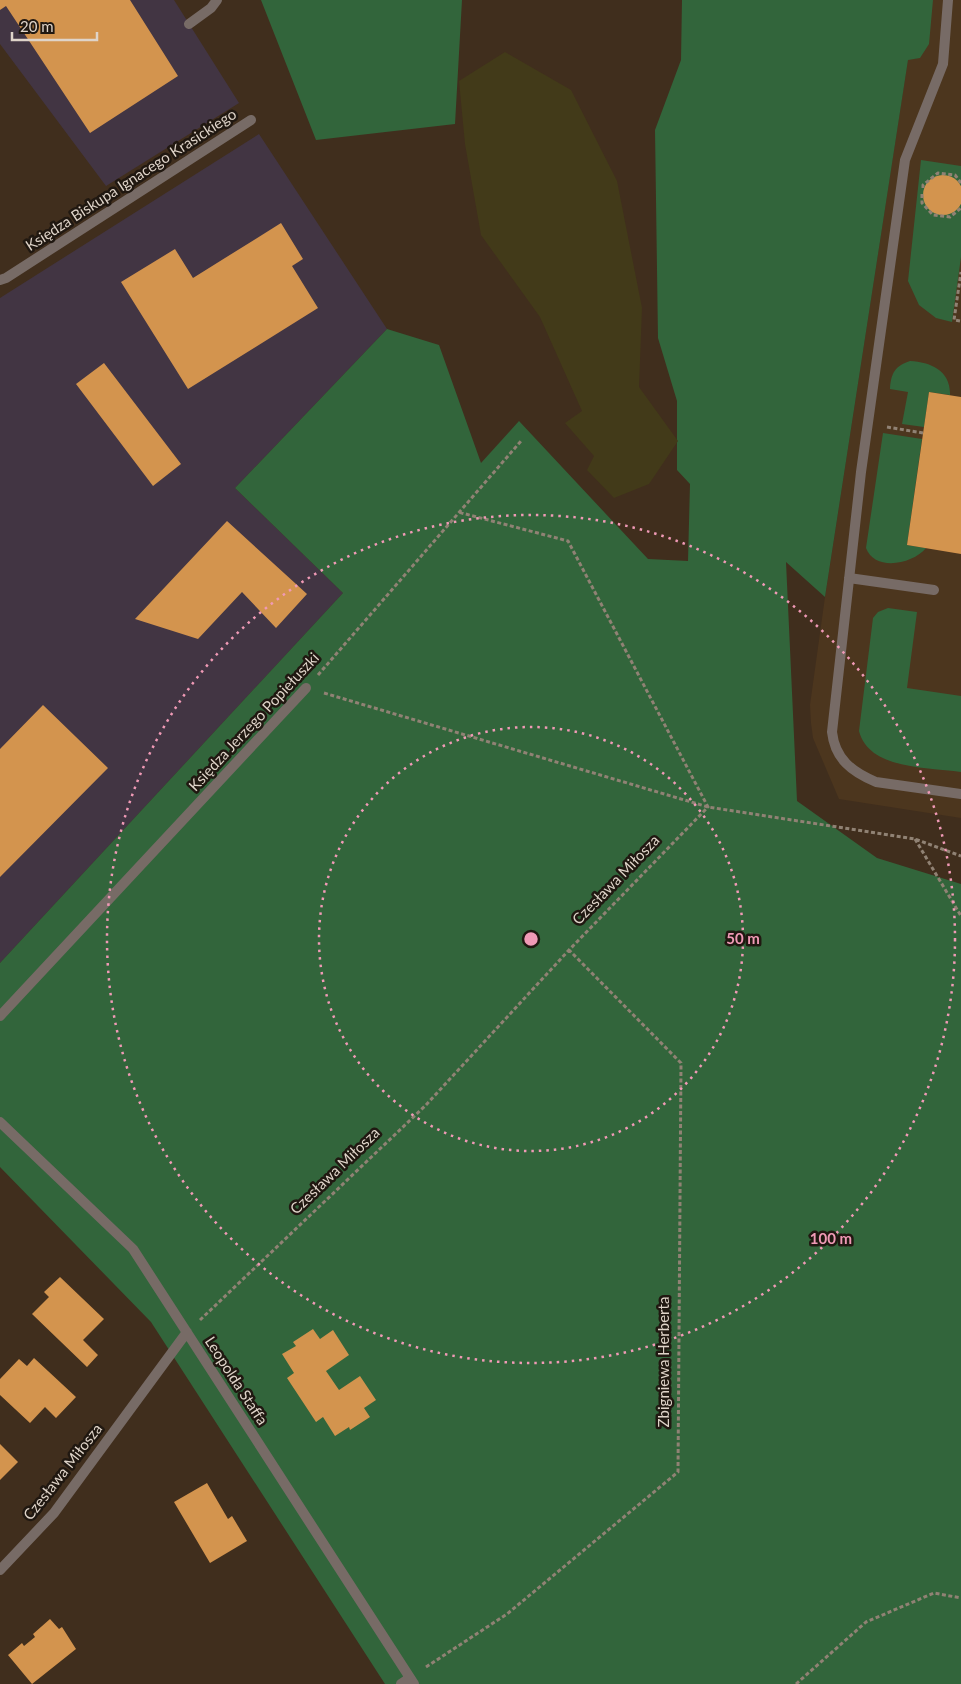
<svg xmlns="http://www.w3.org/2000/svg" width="961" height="1684" font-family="Lato,sans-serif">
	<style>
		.built { fill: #4c361e }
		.industrial { fill: #423543 }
		.green { fill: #32653b }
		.sand { fill: #423a19 }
		.building { fill: #d3944e }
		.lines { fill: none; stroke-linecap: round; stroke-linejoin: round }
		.path { stroke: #908274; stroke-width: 3; stroke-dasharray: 4 2.5; stroke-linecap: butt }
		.service { stroke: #776b66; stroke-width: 10 }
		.minor { stroke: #776b66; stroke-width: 10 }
		.ring { fill: none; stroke: #f09ab6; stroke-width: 2.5; stroke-dasharray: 2.5 5 }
		.labels { text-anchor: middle; stroke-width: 5; stroke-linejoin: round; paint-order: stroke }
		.street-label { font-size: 15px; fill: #dfd4c9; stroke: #201811 }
		.centre { fill: #f09ab6; stroke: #201811; stroke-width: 2.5 }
		.ring-label { font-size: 15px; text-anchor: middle; font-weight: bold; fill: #f09ab6; stroke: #201811; stroke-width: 5; stroke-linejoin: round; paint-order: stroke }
	</style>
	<rect width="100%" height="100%" fill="#402e1d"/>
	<path class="built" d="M928,0h33v818l-122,-19 -26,-61 -2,-15 -1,-18 15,-108 83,-538h8z"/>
	<path class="industrial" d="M0,0h174l65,103 -133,83 -106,-142z
		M259,134l128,195 -152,159 108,105 -343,370v-665z"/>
	<path class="green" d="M261,0h201l-7,124 -139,16z
		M682,0h251l-4,44 -9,14 -12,2 -83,537 -39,-35 11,239 80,57 84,26v800h-576l-234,-362 -151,-155v-204l343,-370 -108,-105 152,-159 52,16 42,118 38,-42 129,138 40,2 2,-77 -13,-14v-69l-19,-63 -3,-208 26,-70z
		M921,160l40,6v91l-9,65 -16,-4 -17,-13 -11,-24z
		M910,361c21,1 41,10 40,34l-21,-3 -5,35 -22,-3 6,-32 -18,-3c1,-16 5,-23 20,-28z
		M883,433l39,6 -15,106 19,3c-13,16 -51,24 -60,0z
		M888,608l29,4 -10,76 54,8v76c-33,-5 -92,-2 -102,-41l14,-113 5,-6z"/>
	<path class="sand" d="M505,52l66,38 46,91 25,127 -3,79 39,54 -29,43 -35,14 -27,-28 7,-14 -29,-33 17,-12 -42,-94 -59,-82 -16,-91 -6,-63z"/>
	<path class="building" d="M0,0h130l48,76 -88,57 -84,-127 -6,4z
		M923 195a20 20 0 1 1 40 0a20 20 0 1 1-40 0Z
		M281,223l22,36 -11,7 26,42 -130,81 -67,-107 54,-33 18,29z
		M104,363l77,101 -28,22 -77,-102z
		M929,392l32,5v157l-54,-9z
		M227,521l80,73 -31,34 -34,-36 -44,47 -63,-20z
		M43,705l65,63 -108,109v-128z
		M60,1277l44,42 -21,21 15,15 -11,12 -55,-53 17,-17 -5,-5z
		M313,1329l7,10 13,-9 16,25 -23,16 13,19 21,-14 16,24 -12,8 6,9 -20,13 -1,-3 -14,9 -12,-19 -7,5 -29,-44 7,-5 -12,-19 14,-8 -3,-4z
		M34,1358l42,39 -20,21 -11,-11 -15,16 -30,-28v-16l19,-20 8,7z
		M0,1444l18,18 -18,18z
		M207,1483l21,36 4,-3 15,25 -37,22 -36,-61z
		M50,1619l9,10 3,-2 14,22 -44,35 -24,-29 14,-12 2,3 11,-9 -2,-3z"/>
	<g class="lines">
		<path class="path" d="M923,188v-3l15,-12 17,2 6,8
			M922,194v9l11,12 17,2 11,-9
			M960,321l-6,-1 7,-48
			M887,427l36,6
			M318,675l203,-234
			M324,693l384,114 207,32 46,17
			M915,839l46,77
			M200,1320l225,-214 144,-156 139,-143 -140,-266 -110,-29
			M426,1667l81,-53 171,-142 3,-409 -112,-113
			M796,1684l70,-62 68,-29 27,5"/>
		<path class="service" d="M948,0l-5,64 -38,96 -44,312 -29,260c3,27 20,40 44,50l85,12
			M189,24l22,-16 6,-8
			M849,578l85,12"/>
		<path class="minor" d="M0,280l6,-2 245,-158
			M0,1016l306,-328
			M0,1122l133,127 281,435
			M0,1570l54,-57 133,-181
			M401,1684l9,-6"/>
	</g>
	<g class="ring">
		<circle cx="531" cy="939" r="212"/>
		<circle cx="531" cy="939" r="424"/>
	</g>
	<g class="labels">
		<g class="street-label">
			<text transform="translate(131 180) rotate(-33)" y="5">Księdza Biskupa Ignacego Krasickiego</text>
			<text transform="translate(254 722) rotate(-47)" y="5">Księdza Jerzego Popiełuszki</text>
			<text transform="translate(616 880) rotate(-46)" y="5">Czesława Miłosza</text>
			<text transform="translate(335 1171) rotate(-44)" y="5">Czesława Miłosza</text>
			<text transform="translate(664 1362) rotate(-90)" y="5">Zbigniewa Herberta</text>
			<text transform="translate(236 1381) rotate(57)" y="5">Leopolda Staffa</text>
			<text transform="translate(63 1472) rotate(-52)" y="5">Czesława Miłosza</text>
		</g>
	</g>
	<circle cx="531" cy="939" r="8" class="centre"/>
	<g class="ring-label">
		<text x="743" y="944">50 m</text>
		<text x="831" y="1244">100 m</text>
	</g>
	<path d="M12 32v8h85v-8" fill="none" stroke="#dfd4c9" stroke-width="2.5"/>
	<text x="20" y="32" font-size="15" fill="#dfd4c9" stroke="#201811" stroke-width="4" paint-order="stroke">20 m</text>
</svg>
